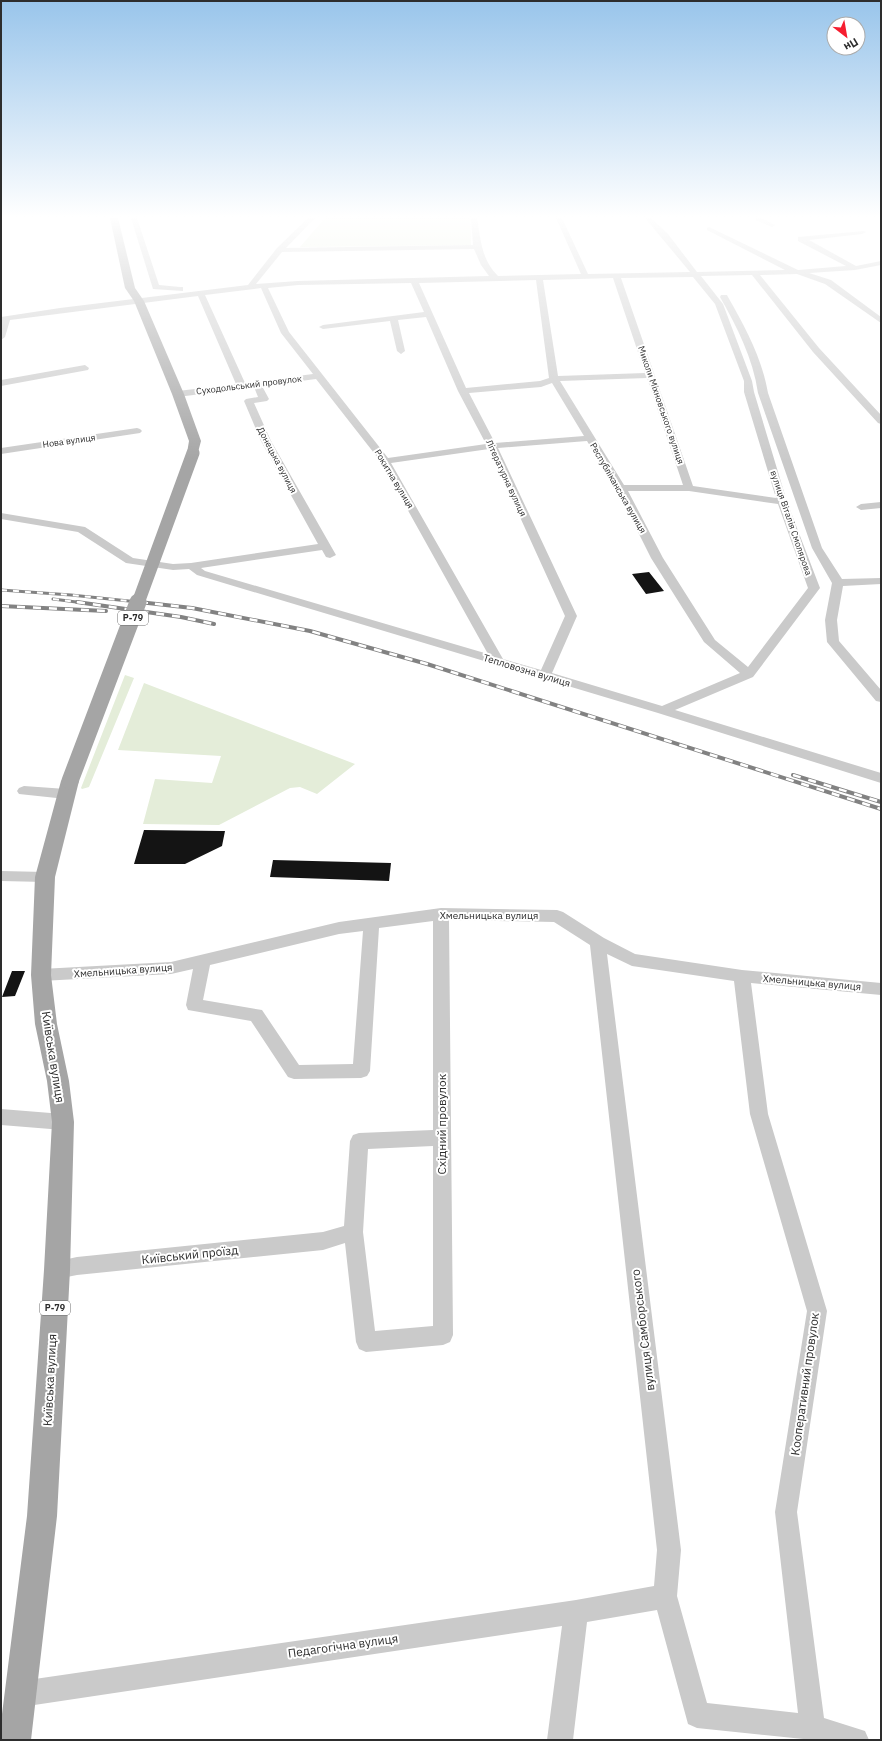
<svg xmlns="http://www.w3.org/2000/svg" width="882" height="1741" font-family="'IBM Plex Sans',sans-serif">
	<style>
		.green { fill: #e4edd9 }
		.building { fill: #141414 }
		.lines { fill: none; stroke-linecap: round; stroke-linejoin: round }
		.minor { fill: #cacaca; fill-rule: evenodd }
		.major { fill: #a5a5a5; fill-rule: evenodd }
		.rail-far1-casing { stroke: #828282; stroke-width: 3 }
		.rail-casing { stroke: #828282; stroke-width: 4 }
		.rail-far1 { stroke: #fff; stroke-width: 2; stroke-dasharray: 6; stroke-linecap: butt }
		.rail { stroke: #fff; stroke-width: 2.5; stroke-dasharray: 8; stroke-linecap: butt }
		.major-bridge-far1 { stroke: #a5a5a5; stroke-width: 13 }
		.major-bridge { stroke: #a5a5a5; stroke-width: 17 }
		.labels { text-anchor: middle; stroke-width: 4; stroke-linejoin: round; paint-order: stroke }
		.far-street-label { font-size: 9px; fill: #2d2d2d; stroke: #fff }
		.shield { fill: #fff; stroke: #6c6c6c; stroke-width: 1 }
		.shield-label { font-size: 9px; font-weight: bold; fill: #2d2d2d }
		.street-label { font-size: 10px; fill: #2d2d2d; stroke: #fff }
		.near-street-label { font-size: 12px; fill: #2d2d2d; stroke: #fff }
	</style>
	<rect width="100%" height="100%" fill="#fff"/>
	<path class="green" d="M325,218h145l1,27 -171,2z
		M125,675l9,3 -45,109 -7,2 -1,-1z
		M144,683l211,81 -38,30 -17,-7 -10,1 -71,37 -76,-1 12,-45 57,4 9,-27 -103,-6z"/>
	<path class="building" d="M649,572l15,19 -18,3 -14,-20z
		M144,830l76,1h5l-3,15 -37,18h-51z
		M273,860l118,3 -2,18 -119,-4z
		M12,971h13l-10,25 -13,1z"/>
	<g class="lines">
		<path class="minor" d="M131,218h6l22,67 21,2h3v4l-30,-2z
			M308,218h7l-29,30 187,-3 -2,-27h6c4,22 4,41 21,58l83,-2 -25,-56h6l26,56 102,-2 -45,-54h6l17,16 29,38 88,-2 -78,-40v-2l2,-1 89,43 48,-4 -48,-25v-4l66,-6 2,1 -4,2 -53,6 47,26 25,-5v4l-26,5 -46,3 22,7 50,37v6l-56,-39 -28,-10 -37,1 59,73 62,67v9l-3,-1 -65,-71 -61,-77 -51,1 22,28 29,77 2,11 33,110 33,86 -67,89 -78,33 206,63v10l-223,-70 -461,-138 -8,-6 -16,1 -47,-7 -48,-31 -77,-13v-6l84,14 48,31 40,6 18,-1 127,-19 -57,-103 -17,-40 2,-2 12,-2 -4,-10 -76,10 -5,-3 5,-3 58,-7 -38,-88 -188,24 -5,17 -4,3v-23l59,-9 188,-23 29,-37zM474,249l7,16 8,11 -191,5 -42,3 26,-32zM693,277l22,27 29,77v11l32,106 -83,-12 -72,-208zM613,278l32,95 -87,3 -15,-96zM536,280l13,98 -9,3 -74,7 -47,-105zM411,283l13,29 -101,13 -4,2 4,2 67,-8 7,30 4,3 4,-3 -7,-31 28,-3 32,74 28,53 -98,14 -99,-126 -21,-44 30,-3zM261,288l20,45 32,41 -68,9 -40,-88zM647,378l36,107h-59l-64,-104zM316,379l65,83 107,192 -283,-83 -4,-3 121,-18 4,7 4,1 6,-3 -65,-114 -17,-38 13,-2 2,-2 -7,-13zM552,383l32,53 -89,7 -26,-50 72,-6zM587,441l29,47 35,70 53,84 36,31 -78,33 -110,-33 25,-57 -79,-168zM489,449l76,167 -24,54 -38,-11 -112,-196zM628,491h61l89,13 30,84 -60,79 -33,-27 -52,-82z
			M755,218h6l14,7 -3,2 -16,-7z
			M721,295h6l1,2c17,30 34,61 40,96l54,155 20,31 39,-1v6l-38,2 -6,34 2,21 42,49v12l-5,-1 -49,-59 -2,-22 7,-37 -20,-35 -54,-155c-5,-35 -21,-66 -38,-96z
			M85,365l4,3 -1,2 -87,16v-6z
			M137,428l3,1 2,2 -2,2 -139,21v-6z
			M881,502v6l-20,2 -5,-3 5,-3z
			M24,786l42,3 5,2 2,3 -2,3 -5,2 -47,-5 -2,-3 2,-3z
			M1,871l44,1 5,1 3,4 -3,4 -5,1 -44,-1z
			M441,908l116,2 6,2 41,26 31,16 107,16 139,13v12l-130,-12 17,131 59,197 -30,201 27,206 41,13 4,9h-56l-116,-12 -9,-4 -31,-114 -70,12 -14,118h-26l15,-114 -541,81 -9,-4 -4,-9 4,-9 9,-4 555,-81 78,-14 3,-36 -67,-605 -36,-23 -105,-2 4,415 -3,7 -7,3 -77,7 -7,-3 -3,-7 -11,-99 -22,7 -246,25 -20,4 -7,-2 -3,-7 3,-7 27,-6 246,-25 21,-6 6,-85 3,-6 6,-2 74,-3v-209l-54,7 -9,143 -3,5 -6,2 -67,1 -6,-2 -37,-56 -63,-11 -2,-5 7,-36 -22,5 -130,7 -6,-2 -2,-4 2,-4 6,-2 130,-7 168,-40zM363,931l-10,133 -54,1 -37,-55 -59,-10 7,-35 129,-31zM607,954l25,12 102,15 16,133 57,197 -32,201 23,201 -91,-10 -30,-107 4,-46zM433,1146v180l-58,5 -12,-99 5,-83z
			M1,1109l62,5 6,3 3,5 -3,5 -6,3 -62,-5z"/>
		<path class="major" d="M110,218h8l17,70 9,13 40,93 17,47 -4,15h-8l-2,-3 2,-12 -17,-47 -38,-93 -9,-13z
			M70,775l6,2 3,4 -24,96 -4,98 6,49 12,57 5,41 -4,148 -13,246 -26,224h-30v-18l26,-206 17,-246 8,-148 -5,-41 -12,-57 -4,-49 4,-98 26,-96 3,-4z"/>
		<defs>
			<path id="rail-far1" d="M1,590l70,5 77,8
				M53,599l31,4"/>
			<path id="rail" d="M77,602l104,15 33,7
				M139,602l53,6 118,23 117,33 454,145
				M1,606l105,5
				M793,775l88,27"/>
		</defs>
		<use href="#rail-far1" class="rail-far1-casing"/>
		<use href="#rail" class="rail-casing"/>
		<use href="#rail-far1" class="rail-far1"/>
		<use href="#rail" class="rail"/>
		<path class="major-bridge-far1" d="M138,603l55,-150"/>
		<path class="major-bridge" d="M70,781l68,-179"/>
	</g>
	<linearGradient id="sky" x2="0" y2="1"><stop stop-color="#99c5eb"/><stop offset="0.47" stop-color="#fff"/><stop offset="1" stop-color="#fff" stop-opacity="0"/></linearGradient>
	<rect width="882" height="461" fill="url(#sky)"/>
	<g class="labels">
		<g class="far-street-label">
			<text transform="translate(249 385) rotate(-7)" y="3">Суходольський провулок</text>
			<text transform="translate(661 405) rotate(71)" y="3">Миколи Міхновського вулиця</text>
			<text transform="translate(69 441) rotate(-8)" y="3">Нова вулиця</text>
			<text transform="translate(277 460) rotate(62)" y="3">Донецька вулиця</text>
			<text transform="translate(506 478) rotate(65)" y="3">Літературна вулиця</text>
			<text transform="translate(394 479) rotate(59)" y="3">Рокитна вулиця</text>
			<text transform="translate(618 488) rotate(60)" y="3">Республіканська вулиця</text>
			<text transform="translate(791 523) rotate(71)" y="3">вулиця Віталія Смолярова</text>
		</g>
		<g class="shield">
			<rect x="118" y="611" width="30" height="14" rx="3"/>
			<rect x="40" y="1301" width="30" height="14" rx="3"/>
		</g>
		<g class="shield-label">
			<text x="133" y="621">Р-79</text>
			<text x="55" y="1311">Р-79</text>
		</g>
		<g class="street-label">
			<text transform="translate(527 670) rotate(17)" y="4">Тепловозна вулиця</text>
			<text x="489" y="919">Хмельницька вулиця</text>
			<text transform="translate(123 970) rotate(-4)" y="4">Хмельницька вулиця</text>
			<text transform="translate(812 982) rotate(5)" y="4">Хмельницька вулиця</text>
		</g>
		<g class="near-street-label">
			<text transform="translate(53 1057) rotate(81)" y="4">Київська вулиця</text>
			<text transform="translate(442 1124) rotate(-90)" y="4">Східний провулок</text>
			<text transform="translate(190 1255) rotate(-6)" y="4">Київський проїзд</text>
			<text transform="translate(643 1330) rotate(-97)" y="4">вулиця Самборського</text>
			<text transform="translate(50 1380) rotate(-87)" y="4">Київська вулиця</text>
			<text transform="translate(805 1384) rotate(-82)" y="4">Кооперативний провулок</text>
			<text transform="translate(343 1646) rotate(-8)" y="4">Педагогічна вулиця</text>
		</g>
	</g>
	<rect width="882" height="1741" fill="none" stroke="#2d2d2d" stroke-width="4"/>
	<g transform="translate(846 36) rotate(149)"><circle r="19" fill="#ffffff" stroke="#ababab"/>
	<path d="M0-3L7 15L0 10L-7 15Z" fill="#f61e30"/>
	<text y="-6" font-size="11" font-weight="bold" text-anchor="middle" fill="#2d2d2d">Пн</text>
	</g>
</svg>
